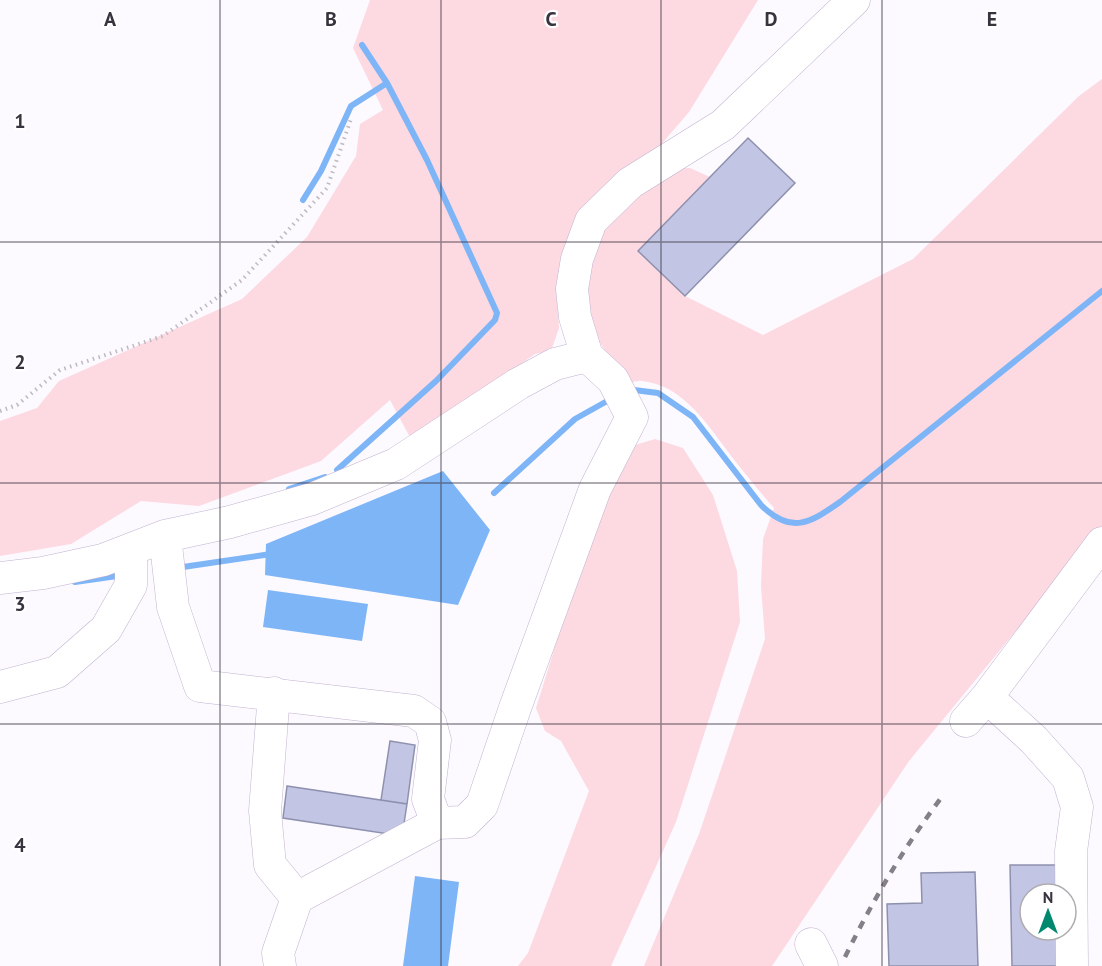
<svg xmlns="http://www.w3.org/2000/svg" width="1102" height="966" font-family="'PT Sans',sans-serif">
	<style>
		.green { fill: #fdd9e2 }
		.water { fill: #7eb5f7 }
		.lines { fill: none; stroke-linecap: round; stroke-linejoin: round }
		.stream { stroke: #7eb5f7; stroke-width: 6 }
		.building { fill: #c2c5e3; stroke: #8e91ae; stroke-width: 1.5 }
		.minor-casing { stroke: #c1b3d0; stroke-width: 33 }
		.path { stroke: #bebac2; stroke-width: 4; stroke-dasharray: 1.5 4.5; stroke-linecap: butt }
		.minor { stroke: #fff; stroke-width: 32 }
		.rail { stroke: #847f89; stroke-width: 4.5; stroke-dasharray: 8 8; stroke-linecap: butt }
		.grid { fill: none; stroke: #39333f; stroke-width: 1.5; stroke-opacity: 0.55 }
		.grid-label { font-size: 20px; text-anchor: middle; font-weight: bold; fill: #39333f; stroke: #fff; stroke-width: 4.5; stroke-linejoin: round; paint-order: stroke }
	</style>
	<rect width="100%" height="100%" fill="#fcf9ff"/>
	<path class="green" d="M370,0h388l-69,112 -126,147 -6,38 2,31 -8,23 -16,3 -123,87 -22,-41 -69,61 -122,45 -58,-5 -70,43 -71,12v-135l37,-13 22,-27 183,-82 65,-62 49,-81 4,-32 23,-14 -30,-62z
		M1102,79v447l-193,235 -137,205h-128l55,-132 66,-195 -4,-53 2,-47 11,-31c-15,-17 -28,-33 -42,-51 -23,-30 -48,-72 -90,-76 -5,-1 -12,2 -18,3l-41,-71 -1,-30 19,-57 70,-58h19l20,9 -25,119 78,39 150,-76 166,-163z
		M655,439l28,9 30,47 24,76 3,51 -64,200 -65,144h-93l10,-13 61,-162 -28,-50 -16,-10 -9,-23 70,-225 26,-37z"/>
	<path class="water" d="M443,471l47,59 -32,75 -193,-30 1,-31z
		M268,590l100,14 -6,37 -99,-14z
		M415,876l44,6 -11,84h-45z"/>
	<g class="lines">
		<path class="stream" d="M303,200l18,-29 30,-65 36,-23
			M634,390l24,3 35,24 68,88c30,30 49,18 79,-3l262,-211
			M340,476l-3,-6 99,-89 59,-61 2,-7 -70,-153 -40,-77 -25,-38
			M289,489l36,-12
			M494,493l81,-74 34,-19
			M183,567l88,-13
			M75,582l42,-6"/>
	</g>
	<path class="building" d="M748,138l47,45 -110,113 -47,-45z
		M390,741l25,4 -8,59 -26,-4z
		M287,786l120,18 -5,32 -119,-18z
		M1010,865h47v29h-27v36h28l1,36h-47z
		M975,872l3,94h-89l-2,-62 35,-1 -1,-30z"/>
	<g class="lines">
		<defs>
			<path id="minor" d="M587,356l-12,-39 -3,-28 5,-30 14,-38 39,-38 93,-58 131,-125
				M0,578l43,-5 60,-13 62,-24 65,-14 82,-23 84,-35 122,-80 37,-20 32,-8 26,24 19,37 -37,72 -80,219 -33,97 -17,17 -28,1 -9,-24 7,-59 -5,-18 -16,-11 -214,-25 -27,-79 -8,-71
				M0,687l57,-15 49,-43 25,-44v-36
				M274,693l-9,118 5,54 27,33
				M987,697l47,43 34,38 9,29 -6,44 1,115
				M966,721l21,-24 115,-154
				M811,944l11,22
				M280,966l-2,-13 19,-55 140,-75"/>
		</defs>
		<use href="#minor" class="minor-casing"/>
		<path class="path" d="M0,411l17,-6 43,-35 103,-34 79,-56 85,-92 24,-69"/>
		<use href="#minor" class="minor"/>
		<path class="rail" d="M845,957c28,-57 58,-108 96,-159"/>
	</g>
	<path class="grid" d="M220,0v966M441,0v966M661,0v966M882,0v966M0,242h1102M0,483h1102M0,724h1102"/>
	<g class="grid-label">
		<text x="110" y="26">A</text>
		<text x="331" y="26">B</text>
		<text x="551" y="26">C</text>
		<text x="771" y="26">D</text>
		<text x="992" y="26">E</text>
		<text x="20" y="128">1</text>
		<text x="20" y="369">2</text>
		<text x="20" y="611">3</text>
		<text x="20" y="852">4</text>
	</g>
	<g transform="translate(1048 912)"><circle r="28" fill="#ffffff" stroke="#b0adb2" stroke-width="1.5"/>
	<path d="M0-4.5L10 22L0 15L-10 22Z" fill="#00896f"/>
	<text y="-9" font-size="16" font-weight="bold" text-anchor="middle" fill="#39333f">N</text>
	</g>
</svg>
